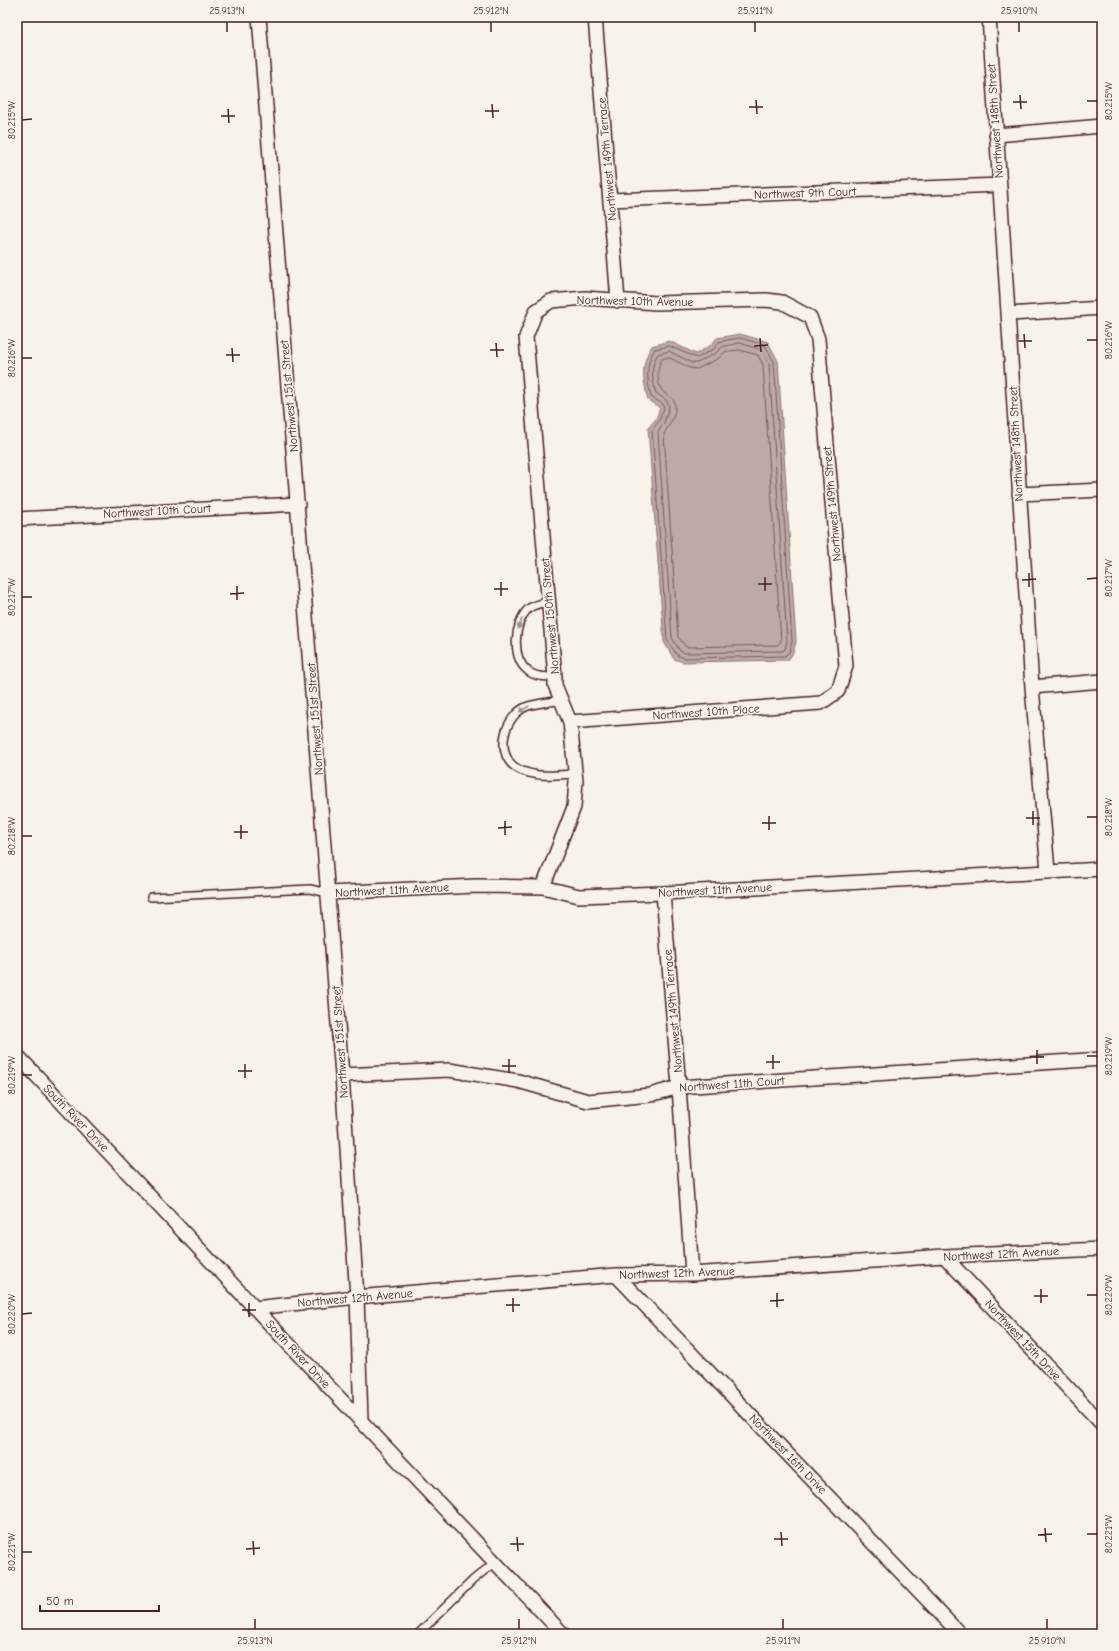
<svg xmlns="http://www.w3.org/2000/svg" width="1119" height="1651" font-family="'Comic Neue',sans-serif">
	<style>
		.water { fill: #bcaaa7; stroke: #8e7275 }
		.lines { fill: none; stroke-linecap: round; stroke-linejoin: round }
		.shore { stroke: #78575d; stroke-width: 1 }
		.lane-casing { stroke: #4a1f2b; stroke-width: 10 }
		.street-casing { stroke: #4a1f2b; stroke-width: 16 }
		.lane { stroke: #f7f3e8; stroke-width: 7 }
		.street { stroke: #f7f3e8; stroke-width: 13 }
		.oneway { fill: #a0898a }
		.ticks { fill: none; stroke: #4a1f2b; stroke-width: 1.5 }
		.labels { text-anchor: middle; stroke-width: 3; stroke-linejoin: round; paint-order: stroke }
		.street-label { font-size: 12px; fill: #4a1f2b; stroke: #f7f3e8 }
		.neatline { fill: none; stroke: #4a1f2b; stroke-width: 1.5 }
		.ticks-label { font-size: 10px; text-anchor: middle; fill: #4a1f2b }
	</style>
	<rect width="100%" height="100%" fill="#f7f3e8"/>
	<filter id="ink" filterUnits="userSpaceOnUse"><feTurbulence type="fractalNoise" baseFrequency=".025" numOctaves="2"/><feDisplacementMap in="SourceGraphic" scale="8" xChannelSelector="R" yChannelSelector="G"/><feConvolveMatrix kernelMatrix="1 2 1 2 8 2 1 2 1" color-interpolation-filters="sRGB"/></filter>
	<g filter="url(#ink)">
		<path class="water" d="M740,334l28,8 10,19 18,281 -3,11 -5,7 -105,2 -9,-3 -10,-17 -16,-214 8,-9 4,-11 -12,-8c-5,-21 -8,-35 4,-54l17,-5 27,13 15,-9 6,-7z"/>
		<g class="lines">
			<path class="shore" d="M740,338l25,7 9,17 18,279 -2,10 -5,5 -101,2 -7,-3 -10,-15 -15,-210 7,-9 5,-13 -1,-4 -12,-7c-4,-17 -6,-33 4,-48l14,-3 28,12 17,-9 5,-7z
				M740,343l22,7 7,14 18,277 -2,8 -2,2 -98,2 -5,-2 -8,-13 -14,-206 6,-9 5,-16 -2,-6 -11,-8c-4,-13 -6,-28 2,-39l11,-3 23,12h5l19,-10 6,-6z
				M739,350l19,5 5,10 18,276 -3,4 -92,2 -8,-10 -14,-203c4,-8 11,-16 11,-26 1,-13 -10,-11 -14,-19 -4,-7 -4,-24 1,-30l6,-2 22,11 7,1 22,-11 6,-6z"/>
			<defs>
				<path id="lane" d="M549,602c-7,1 -15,2 -21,7 -14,14 -17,49 0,62 7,6 18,6 27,6
					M561,700c-10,2 -23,3 -33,6 -25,9 -35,52 -8,64 18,8 37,5 55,4
					M151,897l159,-8 18,4
					M418,1634l55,-54 22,-18"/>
				<path id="street" d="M259,17l83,1058 15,222 4,124
					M595,17l23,284
					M989,17l43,670 16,184
					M996,135l106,-9
					M610,200l390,-15
					M1009,314l93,-6
					M1019,494l83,-4
					M17,519l281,-15
					M1032,687l70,-6
					M543,887l31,-80 2,-26 -6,-59 -15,-37v-8l-29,-340 10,-26 15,-10 34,-3 72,5 109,-3 16,2 28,15 8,22 28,327 -8,25 -17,12 -251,19
					M328,893l148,-7 67,1 36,9 84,-3 439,-24
					M663,893l16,194 13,187
					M17,1055l344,366 202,213
					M342,1075l107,-5 69,11 70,20 62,-6 29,-8 423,-28
					M944,1256l158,168
					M616,1275l344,359
					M254,1308l103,-11 259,-22 76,-1 252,-18 158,-7"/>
			</defs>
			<use href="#lane" class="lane-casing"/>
			<use href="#street" class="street-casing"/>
			<use href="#lane" class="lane"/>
			<use href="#street" class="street"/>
		</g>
		<defs><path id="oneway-solid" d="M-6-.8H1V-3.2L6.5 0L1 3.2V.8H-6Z"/></defs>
		<g class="oneway">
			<use href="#oneway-solid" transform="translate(520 624) rotate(110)"/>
			<use href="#oneway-solid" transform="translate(524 709) rotate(150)"/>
		</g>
	</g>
	<path class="ticks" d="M227,22v10M491,22v10M755,22v10M1019,22v10M1020,95l1,14M756,100l1,14M1087,101h10M1013,102h14M492,104l1,14M749,107h14M228,109l1,14M485,111h14M221,116h14M22,120l10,-1M1024,334l1,14M760,338l1,14M1087,340h10M1018,341h14M496,343l1,14M754,346l14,-1M232,348l1,14M490,350h14M226,355h14M22,358h10M1029,573v14M765,577v14M1087,579l10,-1M1022,580l14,-1M501,582v14M758,584h14M237,586v14M494,589h14M230,594l14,-1M22,597h10M1033,811v14M769,816v14M1087,817h10M1026,818h14M505,821v14M762,823h14M241,825v14M498,828l14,-1M234,832h14M22,836h10M1037,1050v14M773,1055v14M1087,1056h10M1030,1057h14M509,1059v14M766,1062h14M245,1064v14M502,1066h14M238,1071h14M22,1075h10M1041,1289v14M777,1293v14M1087,1295h10M1034,1296h14M513,1298v14M770,1301l14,-1M249,1303v14M506,1305h14M242,1310h14M22,1314l10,-1M1045,1528l1,14M781,1532l1,14M1087,1534h10M1038,1535l14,-1M517,1537l1,14M774,1539h14M253,1541l1,14M510,1544h14M246,1549l14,-1M22,1552h10M255,1619v10M519,1619v10M783,1619v10M1047,1619v10"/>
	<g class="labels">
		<g class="street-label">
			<text transform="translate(995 121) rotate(-94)" y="4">Northwest 148th Street</text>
			<text transform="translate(607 159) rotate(-95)" y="4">Northwest 149th Terrace</text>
			<text transform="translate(805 193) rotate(-2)" y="4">Northwest 9th Court</text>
			<text transform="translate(635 301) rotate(1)" y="4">Northwest 10th Avenue</text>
			<text transform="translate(289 396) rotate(-95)" y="4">Northwest 151st Street</text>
			<text transform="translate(1016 444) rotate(-93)" y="4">Northwest 148th Street</text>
			<text transform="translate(832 504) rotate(-95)" y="4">Northwest 149th Street</text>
			<text transform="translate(157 511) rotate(-3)" y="4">Northwest 10th Court</text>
			<text transform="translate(550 616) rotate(-95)" y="4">Northwest 150th Street</text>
			<text transform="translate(706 712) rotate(-4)" y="4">Northwest 10th Place</text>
			<text transform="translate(315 719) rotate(-94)" y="4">Northwest 151st Street</text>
			<text transform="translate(392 890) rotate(-3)" y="4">Northwest 11th Avenue</text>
			<text transform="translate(715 890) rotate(-3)" y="4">Northwest 11th Avenue</text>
			<text transform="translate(673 1011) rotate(-95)" y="4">Northwest 149th Terrace</text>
			<text transform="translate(340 1042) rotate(-94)" y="4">Northwest 151st Street</text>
			<text transform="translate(732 1084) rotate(-4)" y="4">Northwest 11th Court</text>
			<text transform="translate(76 1118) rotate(46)" y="4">South River Drive</text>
			<text transform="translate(1001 1254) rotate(-3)" y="4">Northwest 12th Avenue</text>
			<text transform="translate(677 1273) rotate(-2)" y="4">Northwest 12th Avenue</text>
			<text transform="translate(355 1298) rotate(-5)" y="4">Northwest 12th Avenue</text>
			<text transform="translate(1023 1340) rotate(47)" y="4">Northwest 15th Drive</text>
			<text transform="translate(298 1354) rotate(47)" y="4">South River Drive</text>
			<text transform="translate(788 1454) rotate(46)" y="4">Northwest 16th Drive</text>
		</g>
	</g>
	<rect width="1119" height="1651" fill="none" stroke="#f7f3e8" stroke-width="44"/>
	<path d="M40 1605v6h119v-6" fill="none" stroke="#4a1f2b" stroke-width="2"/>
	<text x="46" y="1605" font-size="12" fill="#4a1f2b" stroke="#f7f3e8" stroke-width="3" paint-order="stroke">50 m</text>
	<rect x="22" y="22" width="1075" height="1607" class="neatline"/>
	<g class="ticks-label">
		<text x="227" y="14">25.913°N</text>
		<text x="491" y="14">25.912°N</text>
		<text x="755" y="14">25.911°N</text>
		<text x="1019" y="14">25.910°N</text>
		<text transform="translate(1108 101) rotate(-90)" y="4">80.215°W</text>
		<text transform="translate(11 120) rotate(-90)" y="4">80.215°W</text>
		<text transform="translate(1108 340) rotate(-90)" y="4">80.216°W</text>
		<text transform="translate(11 358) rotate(-90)" y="4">80.216°W</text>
		<text transform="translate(1108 578) rotate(-90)" y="4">80.217°W</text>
		<text transform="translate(11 597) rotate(-90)" y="4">80.217°W</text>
		<text transform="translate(1108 817) rotate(-90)" y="4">80.218°W</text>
		<text transform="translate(11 836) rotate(-90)" y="4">80.218°W</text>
		<text transform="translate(1108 1056) rotate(-90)" y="4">80.219°W</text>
		<text transform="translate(11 1075) rotate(-90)" y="4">80.219°W</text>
		<text transform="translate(1108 1295) rotate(-90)" y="4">80.220°W</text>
		<text transform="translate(11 1314) rotate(-90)" y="4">80.220°W</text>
		<text transform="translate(1108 1534) rotate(-90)" y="4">80.221°W</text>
		<text transform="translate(11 1552) rotate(-90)" y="4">80.221°W</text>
		<text x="255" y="1644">25.913°N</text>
		<text x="519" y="1644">25.912°N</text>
		<text x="783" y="1644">25.911°N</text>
		<text x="1047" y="1644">25.910°N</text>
	</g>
</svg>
